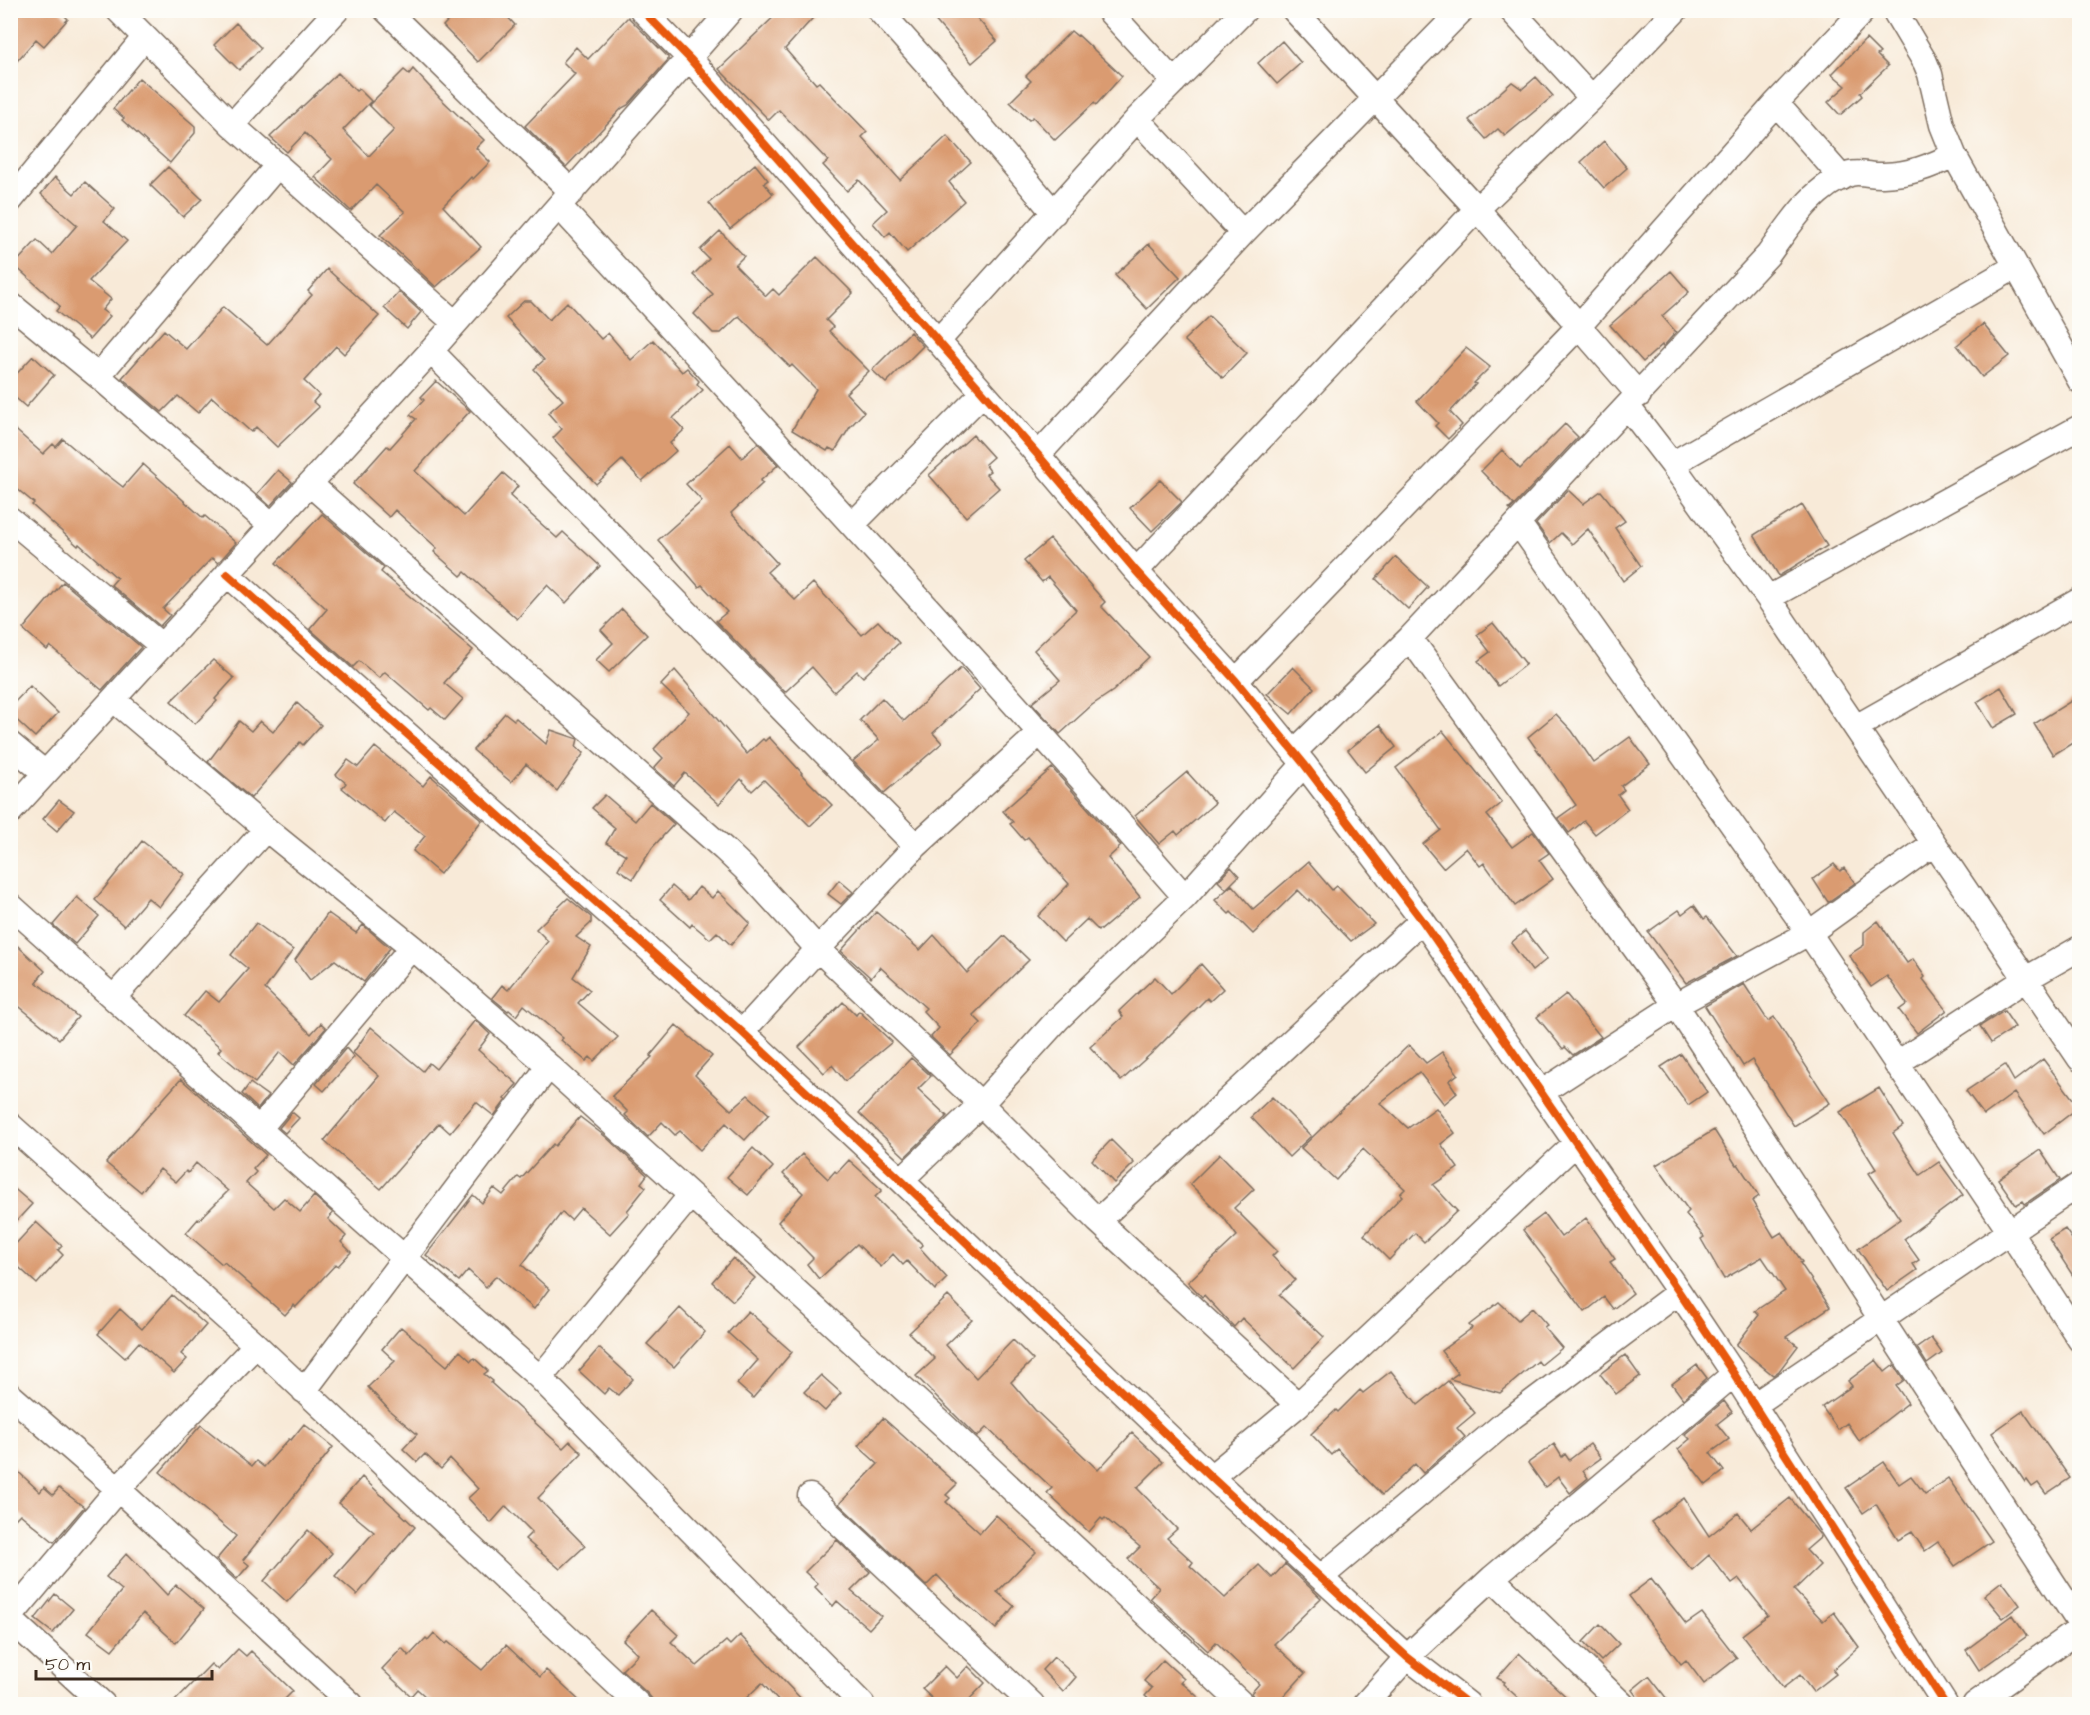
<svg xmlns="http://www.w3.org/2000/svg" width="2090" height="1715" font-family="'Architects Daughter',sans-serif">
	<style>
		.building { fill: #da9b71 }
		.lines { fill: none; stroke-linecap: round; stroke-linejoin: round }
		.minor-casing { stroke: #7d6d5f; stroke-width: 27 }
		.minor { stroke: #fff; stroke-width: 24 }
		.cycleway-casing { stroke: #fdfcf7; stroke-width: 11 }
		.cycleway { stroke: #e8590c; stroke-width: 8 }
	</style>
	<rect width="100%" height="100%" fill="#fdfcf7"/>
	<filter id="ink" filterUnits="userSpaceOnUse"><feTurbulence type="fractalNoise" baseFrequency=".0167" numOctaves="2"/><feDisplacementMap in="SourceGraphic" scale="12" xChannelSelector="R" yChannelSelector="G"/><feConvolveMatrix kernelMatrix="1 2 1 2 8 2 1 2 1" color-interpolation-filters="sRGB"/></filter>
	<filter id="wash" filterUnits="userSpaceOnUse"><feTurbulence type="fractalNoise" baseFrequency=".008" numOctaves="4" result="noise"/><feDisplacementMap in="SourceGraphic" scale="24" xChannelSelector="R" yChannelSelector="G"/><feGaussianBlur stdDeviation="1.35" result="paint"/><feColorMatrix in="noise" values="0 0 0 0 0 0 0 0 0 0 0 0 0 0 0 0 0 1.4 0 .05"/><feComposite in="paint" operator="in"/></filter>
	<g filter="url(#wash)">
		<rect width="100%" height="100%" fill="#f8ead8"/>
		<g id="blocks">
			<path class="building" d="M10,10h49l9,9 -24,27 -8,-7 -26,30z
				M458,10h43l14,15 -37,37 -35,-36z
				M781,10h39l-35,39 31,35 3,-2 48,50 -5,5 38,43 47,-44 24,26 -22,20 15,19 -57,51 -17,-20 -5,5 -12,-14 14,-13 -28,-30 -12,11 -24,-26 5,-4 -49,-51 -10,10 -50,-51z
				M926,10h44l27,31 -25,22z
				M628,17l40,40v3l-40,45 -6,3 -56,59 -41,-41 50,-52 -12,-12 13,-15 12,12z
				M236,23l25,25 -22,22 -25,-25z
				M1071,31l6,5 1,-1 44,41 -26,29 -2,-2 -39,37 -22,-23 -4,3 -19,-18 21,-21 -5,-5z
				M1866,39l14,14 -3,2 11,11 -28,27 2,3 -22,19 -12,-13 18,-16 -14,-12z
				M1282,41l19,22 -24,21 -19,-21z
				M413,69l27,29 44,42 -8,8 14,14 -17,17 -2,-2 -28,29 38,41 -45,40 -56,-52 25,-23 -29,-27 -25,26 -36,-34 17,-18 -27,-26 -18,19 -17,-15 68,-64 18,18 3,-2 12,12 -28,29 26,26 25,-26 -25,-25 35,-35 5,4z
				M1536,77l17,19 -48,40 -7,-7 -12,10 -17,-19 43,-38 10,7z
				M139,78l56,48v7l-25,30 -48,-43 2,-2 -11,-9z
				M1604,141l23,27 -23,20 -23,-26z
				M755,164l13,16 -4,3 9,11 -43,35 -21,-26z
				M168,167l34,32 -19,18 -33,-32z
				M55,177l19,17 11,-12 30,27 -11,12 23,20 -38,40 22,18 -9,11 8,6 -20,23 -34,-28 4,-5 -46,-41 23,-25 15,14 25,-29 -36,-31z
				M720,231l24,25 -9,9 31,31 7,-7 6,6 38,-38 36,36 -27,27 7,7 -4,4 40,40 -23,22 18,19 -14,15 -15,24 -6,-3 -2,3 -35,-21 24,-41 -24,-24 -2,2 -51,-51 -18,17h-8l-19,-19 19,-20 -20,-19 16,-16 -9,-9z
				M1149,244l31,33 -33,32 -32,-34z
				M327,269l52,47 -35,38 -8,-8 -32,35 15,14 -6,7 6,5 -42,40 -21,-20 -5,5 -39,-35 -14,16 -20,-17 -16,16 -40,-34 42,-48 22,19 37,-42 44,38 45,-50 -4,-4z
				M1671,271l18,21 -27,24 14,16 -13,15 -1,-2 -19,17 -33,-37z
				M399,292l22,20 -14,17 -23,-21z
				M524,301h7l18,19 18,-18 34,37 7,-6 23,27 22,-20 29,32 5,-4 12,13 -2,3 6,6 -30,28 11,12 -14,13 6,8 -34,30 -20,-21 -26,24 -43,-46 9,-9 -14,-16 15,-13 -29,-31 10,-9 -38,-42z
				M1209,316l38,37 -24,25 -39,-38z
				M1983,324l26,32 -27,21 -25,-32z
				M910,332l13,14 -37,37 -14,-13z
				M1466,348l24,19 -16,16 2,1 -26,28 12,13 -14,14 -13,-13 3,-3 -21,-22z
				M33,356l21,19 -28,32 -16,-14v-12z
				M436,381l34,30 -55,60 49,45 39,-43 15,13 -8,10 47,42 6,-6 37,34 -34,37 -19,-18 -30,34 -52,-47 -4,4 -27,-24 3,-4 -42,-38 -6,7 -36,-33 34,-38 3,2 26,-29 -6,-4 14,-15 -3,-3z
				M1565,424l13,13 -68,73 -1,-1 5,-4 -33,-34 21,-21 18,19z
				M10,425l33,29 10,-10 3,3 7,-8 42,36 1,-1 17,13 20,-23 60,54 2,-2 31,27 -18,20 -6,-5 -49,51 7,6 -10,11 -49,-41 6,-7 -38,-34 -1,2 -46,-41 2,-2 -24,-20z
				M973,435l20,22 -8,7 5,7 -4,3 13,14 -33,29 -37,-42z
				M758,443l20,22 -18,16 3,2 -32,30 46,50 -10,9 28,28 18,-17 49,52 16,-14 21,22 -36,34 -6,-6 -23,21 -22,-25 -27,25 -69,-71 11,-9 -25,-27 -3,2 -41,-47 44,-39 -16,-17 44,-40 12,14z
				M278,470l14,12 -22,24 -13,-12z
				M1160,480l22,22 -30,29 -22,-23z
				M1568,490l15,14 18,-13 24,30 -10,7 26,38 -18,15 -35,-52 -16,15 -11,-11 -11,10 -14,-19z
				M1802,505l25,41 -48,30 -25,-41z
				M322,514l62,54 -3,4 92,78 -29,33 19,16 -18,21 -14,-12 -2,2 -44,-38 -6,6 -20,-17 -6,6 -43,-38 17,-20 -51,-46z
				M1050,539l55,63 -4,4 48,51 -36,34 -21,14 -32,29 -28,-31 28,-23 -26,-30 42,-40 -28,-33 -6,5 -18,-21z
				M1396,557l32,30 -20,22 -32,-30z
				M63,582l78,65 -39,43 -52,-44 -3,4 -24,-21z
				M622,609l25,26 -38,37 -13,-12 17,-17 -12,-13z
				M1493,623l33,41 -28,22 -20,-25 12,-9 -13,-17z
				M213,660l21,18 -19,21 2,2 -22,23 -24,-23z
				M1293,667l21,21 -23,26 -24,-20z
				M961,668l19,21 -47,44 9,10 -58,50 -31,-32 26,-21 -19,-20 22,-22 22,23z
				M675,670l72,84 16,-15 2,2 4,-4 33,36 -1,1 31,31 -22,21 -46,-46 -12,11 -11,-12 -22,25 -34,-31 -11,13 -20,-18 9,-10 -9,-9 35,-37 -28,-27z
				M30,686l28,27 -23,24 -25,-23v-7z
				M2001,687l16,27 -24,14 -16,-26z
				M2079,696v43l-26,16 -19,-31z
				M297,703l24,22 -18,20 -3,-3 -49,56 -43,-36 31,-41 12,10 9,-10 13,11z
				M505,713l9,7 2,-2 30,26 5,-14 27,9 -2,8 8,6 -27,38 -31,-27 -15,18 -38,-32z
				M1556,714l16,17 22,32 36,-26 20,27 -29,22 3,4 -6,5 10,14 -33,25 -11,-13 -15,12 -11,-15 18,-13 -48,-68z
				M1380,725l16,22 -31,25 -17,-22z
				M1443,731l59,72 -15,12 25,32 21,-15 16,21 -10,7 14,19 -38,27 -31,-43 -4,3 -14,-18 -23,20 -20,-24 18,-14 -45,-62z
				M375,747l48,39 8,-10 51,44 -42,54 -27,-23 12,-15 -31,-24 -9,11 -43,-35 4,-5 -10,-8 12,-15 10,7z
				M1052,768l69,78 -13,12 32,39 -39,33 -2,-1 -1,1 -11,-11 -24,23 -25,-26 31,-32 -41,-47 -4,3 -14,-16 3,-2 -10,-11z
				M1187,772l28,31 -37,32 -3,-4 -16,13 -24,-28z
				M605,795l30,26 15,-18 24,21 -22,24 -19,31 -15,-10 8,-14 -20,-12 9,-15 -23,-20z
				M59,800l15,11 -17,20 -14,-12z
				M142,841l42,33 -25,33 -11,-9 -24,28 -29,-26z
				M1308,862l24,28 5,-4 37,38 -23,17 -41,-42 -1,2 -11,-11 -45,44 -22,-22 -2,2 -14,-14 17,-15 21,24z
				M1834,864l6,7 4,-3 11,15 -27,19 -15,-23z
				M1231,867l8,9 -13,13 -8,-8z
				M839,880l14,12 -12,12 -13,-10z
				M672,886l16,14 11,-13 13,11 6,-7 32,32 -19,22 -14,-13 -7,7 -18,-15 -2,3 -30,-27z
				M77,897l22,19 -24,28 -22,-19z
				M568,898l23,19v6l-15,14 15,10 -18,30 17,13 -12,13 40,34 -24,24 -4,-4 -4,4 -25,-21 2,-2 -39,-33 -8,11 -7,-6 -1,1 -16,-13 10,-13 6,5 40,-49 -12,-12z
				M1694,905l10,14 3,-2 30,39 -51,27 -38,-51 31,-22 3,4z
				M876,912l44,38 14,-15 33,38 37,-37 25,24 -56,55 8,8 -31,32 -19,-18 8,-9 -16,-17 3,-3 -46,-41 -9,11 -30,-27z
				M328,913l28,20 7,-8 27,23 -26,34 -29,-22 -25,20 -15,-20z
				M1878,921l29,42 6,-4 12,18 -2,2 24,31 -30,23 -18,-23 8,-6 -20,-28 -16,11 -22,-32 15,-10v-13z
				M256,923l37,27 -28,39 46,45 10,-11 5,5 -32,37 -14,-13 -25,31 -37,-31 3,-4 -37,-32 21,-25 14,11 29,-33 -17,-14z
				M1525,931l22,28 -15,12 -21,-28z
				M10,939l35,32 -9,11 42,35 -19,22 -49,-40z
				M1201,964l22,25 -13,12 -3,-3 -54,54 -32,29 -31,-34 33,-30 -4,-6 36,-34 16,17z
				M1744,984l24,37 6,-4 56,86 -36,23 -42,-66 -9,6 -38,-60z
				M1566,994l35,43 -28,18 -8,-8 -2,2 -26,-32z
				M843,1002l13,13 3,-4 33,31 -47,39 -13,-16 -8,8 -25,-26z
				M2004,1011l11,16 -24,16 -11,-17z
				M475,1020l15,14 -12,16 39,34 -13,15 2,1 -12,16 -18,-14 -26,31 -11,-10 -58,66 -57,-48 55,-65 -26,-23 18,-26 52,44 6,-8 7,6z
				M676,1025l36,31 -17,19 18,18 18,17 17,-15 21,19 -24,26 -19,-17 -26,27 -20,-19 -5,4 -13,-13 -14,15 -23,-22 3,-3 -16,-16 40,-39 -2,-1z
				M1409,1045l17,18 16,-11 16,22 -9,7 8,12 -13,11 -25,-32 -39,31 28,25 28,-20 19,25 -14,11 17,24 -25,17 24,26 -33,31 -9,-9 -26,27 -25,-25 38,-39 -2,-2 5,-5 -42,-40 -27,31 -35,-32z
				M346,1048l8,9 -30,34 -8,-7z
				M1681,1054l26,38 -19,13 -27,-38z
				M911,1058l20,18 -13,13 29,27 -42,41 -46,-44z
				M2043,1059l36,48 -35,27 -30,-41 -30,22 -18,-24 39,-26 9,16z
				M181,1079l85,76 -13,14 3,3 -10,11 28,25 10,-10 16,14 14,-16 19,17 -5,6 18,17 -5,6 10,10 -13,14 -2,-2 -40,43 -2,-2 -9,10 -61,-53 -2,2 -36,-31 12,-14 1,1 29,-29 -32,-28 -8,10 -2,-2 -10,11 -16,-13 -19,23 -35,-29z
				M250,1083l18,13 -10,13 -16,-15z
				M1879,1088l24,38 -10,7 27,42 19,-13 24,33 -59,44 15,21 -6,4 4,6 -30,21 -29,-42 42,-30 -31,-46 7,-4 -36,-57z
				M1272,1097l39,39 -22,21 -38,-40z
				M292,1112l7,6 -14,15 -6,-5z
				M580,1117l26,20 41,38 -6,8 5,4 -19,24 2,2 -19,21 -29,-26 -10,12 -9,-8 -40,53 27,24 -15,20 -38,-33 -10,11 -18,-17 -9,11 -33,-26 47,-60 9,8 12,-15 9,7 15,-18 3,2 32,-35 2,2z
				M1714,1130l22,35 2,-1 21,32 -7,5 22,36 8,-5 20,30 -2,1 30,44 -44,30 12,9 -19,25 -6,4 -37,-30 23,-30 -4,-4 30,-20 -23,-34 -38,22 -23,-40 3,-2 -18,-23 3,-3 -33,-46z
				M1111,1140l23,23 -20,20 -22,-23z
				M753,1148l20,19 -25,28 -21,-18z
				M2040,1150l20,30 -35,24 -2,-3 -7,4 -18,-26z
				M802,1154l26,25 7,-8 2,2 12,-13 33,30 -7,7 48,48 -3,3 27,30 -12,12 -28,-29 -4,4 -10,-11 -12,13 -24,-23 -38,35 -12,-15 6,-6 -35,-36 25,-29 -20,-19z
				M1220,1154l34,35 -20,19 43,43 -5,5 23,24 -16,15 45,42 -30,31 -52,-50 -8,9 -30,-32 -2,2 -14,-15 49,-46 -13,-18 -34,-34z
				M10,1185l22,19 -22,24z
				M1544,1214l17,23 25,-19 29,41 -5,3 23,31 -20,16 -9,-12 -19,15 -62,-82z
				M36,1222l26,24 -4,4 5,5 -26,29 -27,-25v-9z
				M2065,1229l7,10 7,-6v52l-30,-46z
				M733,1258l22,20 -22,23 -21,-19z
				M172,1295l34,30 -25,29 6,5 -13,14 -35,-31 -14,16 -27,-24 22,-25 22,20z
				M948,1296l24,24 -26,25 30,33 37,-38 20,20 -22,22 24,28 63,60 34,-37 31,29 -26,26 40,41 -10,9 26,24 -3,4 35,32 34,-33 13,13 13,-14 36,34 -47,46 31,29 -28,31h-21l-1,-5 -4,-6 8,-9 -43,-42 -8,9 -58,-53 9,-10 -31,-29 12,-12 -35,-29 -2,2 -2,-2 -12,14 -42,-39 5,-5 -65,-61 -10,10 -61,-61 19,-17 -26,-26z
				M1499,1302l19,18 14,-12 15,17 -3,2 18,21 -21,17 -3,-4 -38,32 -50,-14 8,-6 -17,-22 31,-23 -3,-3z
				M680,1308l25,24 -31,35 -27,-23z
				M748,1311l20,18 -1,1 25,22 -39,46 -16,-14 21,-24 -30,-27z
				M401,1327l46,39 13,-15 11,10 3,-3 14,13 -4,3 9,7 -2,2 72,65 7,-7 12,12 -44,45 47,48 -25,23 -35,-30 7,-7 -26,-26 -15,17 -23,-25 10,-9 -28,-30 -9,10 -16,-15 -8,8 -14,-13 14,-15 -26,-22 -23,-25 27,-26 -13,-12z
				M1931,1338l11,15 -15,11 -10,-16z
				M599,1348l34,31 -15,16 -9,-7 -5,6 -25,-23z
				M1625,1355l15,21 -24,18 -16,-20z
				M1876,1360l9,12 9,-7 10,15 -8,6 12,17 -49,38 -12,-18 -9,7 -16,-23 30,-21 -4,-5z
				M1697,1365l10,13 -24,21 -11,-15z
				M1391,1371l27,34 30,-24 27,32 -18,15 8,9 -42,36 -8,-9 -33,31 -45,-46 -6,6 -20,-21 25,-24 2,2 22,-22 3,3z
				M821,1375l20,18 -16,18 -21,-19z
				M1724,1401l8,11 -15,12 12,15 -19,14 14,18 -18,14 -28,-36 12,-10 -5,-5z
				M2023,1411l47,67 -24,16 -8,-11 -6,4 -5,-7 -2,2 -33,-49z
				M883,1418l74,66 -11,11 4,3 -4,4 34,31 16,-18 40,37 -39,40 17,14 -18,23 -39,-33 -20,-21 -11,11 -87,-82 39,-40 -20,-18z
				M304,1424l29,23 -90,113 6,5 -12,14 -21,-19 20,-24 -76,-64 41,-47 51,41 4,-5 8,6 25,-28 2,1z
				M1554,1444l8,13 3,-3 4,6 21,-16 11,14 -18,13 5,7 -18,15 -12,-16 -13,10 -17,-24z
				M1884,1462l15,22 12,-8 14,18 23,-16 44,63 -37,25 -17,-24 -13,9 -13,-19 -14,8 -22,-36 -13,9 -17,-25z
				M10,1464l30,28 4,-5 9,8 6,-7 25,19 -30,35 -34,-28 -10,10z
				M362,1477l53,50 -58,68 -22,-19 39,-44 -35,-29z
				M1684,1498l25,38 29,-23 13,16 39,-31 30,37 1,2 -15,13 14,15 -26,25 29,31 11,-9 25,35 -26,23 3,4 -23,18 -13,-17 -17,13 -41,-53 26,-20 -29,-36 -7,5 -23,-29 -17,15 -41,-48z
				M308,1530l24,23 -45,49 -23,-21z
				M837,1540l33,32 -19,19 30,25 -12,13 -32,-28 -4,5 -18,-19 3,-3 -13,-12z
				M127,1553l40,42 9,-10 28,24 -28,34 -33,-30 -31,37 -24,-18 34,-42 -16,-13z
				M1651,1579l35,45 16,-11 35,45 -33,26 -18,-24 -5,4 -52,-68z
				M2002,1581l18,24 -17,13 -19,-23z
				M55,1594l18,15 -20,24 -18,-14z
				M651,1610l27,25 -7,7 26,24 29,-25 4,4 10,-10 66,69h-25l-19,-21 -22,21h-84l-8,-10 -26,-24 16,-16 -15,-14z
				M2013,1615l14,21 -48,34 -13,-20z
				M1600,1624l19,20 -18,17 -18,-19z
				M434,1633l12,11 2,-2 34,28 24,-25 34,32 6,-7 37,34h-149l-17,-15 -6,7 -29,-27 20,-21 7,8 17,-18 2,2z
				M238,1649l8,7 5,-5 42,40 -13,13h-108l39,-40 7,6z
				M1519,1653l55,51h-49l-22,-20 2,-2 -8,-4z
				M1054,1657l22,20 -13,15 -21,-22z
				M1163,1660l21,19 -3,3 25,22h-51l-10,-8 7,-8 -8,-7z
				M945,1666l12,12 11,-12 17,17 -20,21h-27l-16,-15z
				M1649,1676l22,28h-29l-10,-14z"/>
		</g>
	</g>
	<g filter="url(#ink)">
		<use href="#blocks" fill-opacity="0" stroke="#7d6d5f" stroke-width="1.5"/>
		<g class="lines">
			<defs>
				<path id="minor" d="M118,10l114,115 223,198
					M386,10l186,182
					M642,10l48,49 348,396 98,116 100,110 68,83 118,156 257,372 55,82 211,330
					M879,10l67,75 108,128
					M1108,10l66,72
					M1294,10l183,199 162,186
					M1511,10l81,88
					M1894,10l31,52 5,12 12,51 12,30 126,226
					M1776,103l66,75
					M1137,119l106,114
					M232,125l105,-115
					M10,201l134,-163
					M559,206c211,229 422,457 626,691
					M10,304l88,72 173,149
					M938,341l199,-222 108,-109
					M431,351l485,495
					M98,376l180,-211
					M1628,407l44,57 96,134 312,461
					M1038,455l205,-222 219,-223
					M1672,464l343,-197
					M310,484l414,365 20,19 74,81 163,155 117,117 200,184
					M10,519l152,127
					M853,524l130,-131
					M1519,524l290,409 201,299 70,108
					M1136,571l341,-362 115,-111 84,-88
					M227,574l515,458 159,148 310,297 196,180 61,47
					M1768,598l312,-171
					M1410,638l358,-383c21,-29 46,-70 82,-81 10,-3 23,2 33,1 28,-1 46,-8 71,-20
					M1236,681l343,-355 197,-223 88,-93
					M114,700l152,129 146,118 137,119 389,354 304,284
					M1856,727l224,-127
					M10,744l35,29
					M1294,752l116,-114 266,367 404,619
					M10,812l421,-461 300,-341
					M10,905l249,224 281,249 322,326
					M114,997l152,-168
					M742,1032l76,-83 98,-103 125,-114
					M1896,1064l130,-85 54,-31
					M1542,1092l134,-87 133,-72 124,-89
					M10,1125l246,220 382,359
					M259,1129l153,-182
					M901,1180l80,-76 78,-86 126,-121 119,-133
					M1098,1221l324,-301
					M540,1378l150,-182
					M304,1391l245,-325
					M10,1395l108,94 233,215
					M1754,1405l326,-221
					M1211,1477l87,-72 278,-262
					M810,1496l222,208
					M1321,1577l186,-156 172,-129
					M1492,1578l130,126
					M10,1617l108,-128 138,-144
					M10,1619l93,85
					M1365,1704l42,-47 85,-79 242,-204
					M1975,1704l105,-75"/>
			</defs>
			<use href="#minor" class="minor-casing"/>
			<use href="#minor" class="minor"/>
			<defs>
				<path id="cycleway" d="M642,10l48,49 348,396 98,116 100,110 68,83 118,156 257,372 55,82 211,330
					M227,574l515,458 159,148 310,297 196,180 61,47"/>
			</defs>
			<use href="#cycleway" class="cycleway-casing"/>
			<use href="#cycleway" class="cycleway"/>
		</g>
	</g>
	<rect width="2090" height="1715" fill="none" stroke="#fdfcf7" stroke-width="36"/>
	<path d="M36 1670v9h176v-9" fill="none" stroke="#3b2a1e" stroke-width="3"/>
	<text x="45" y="1670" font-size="18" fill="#3b2a1e" stroke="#fdfcf7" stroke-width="4.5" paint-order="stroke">50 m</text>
</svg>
